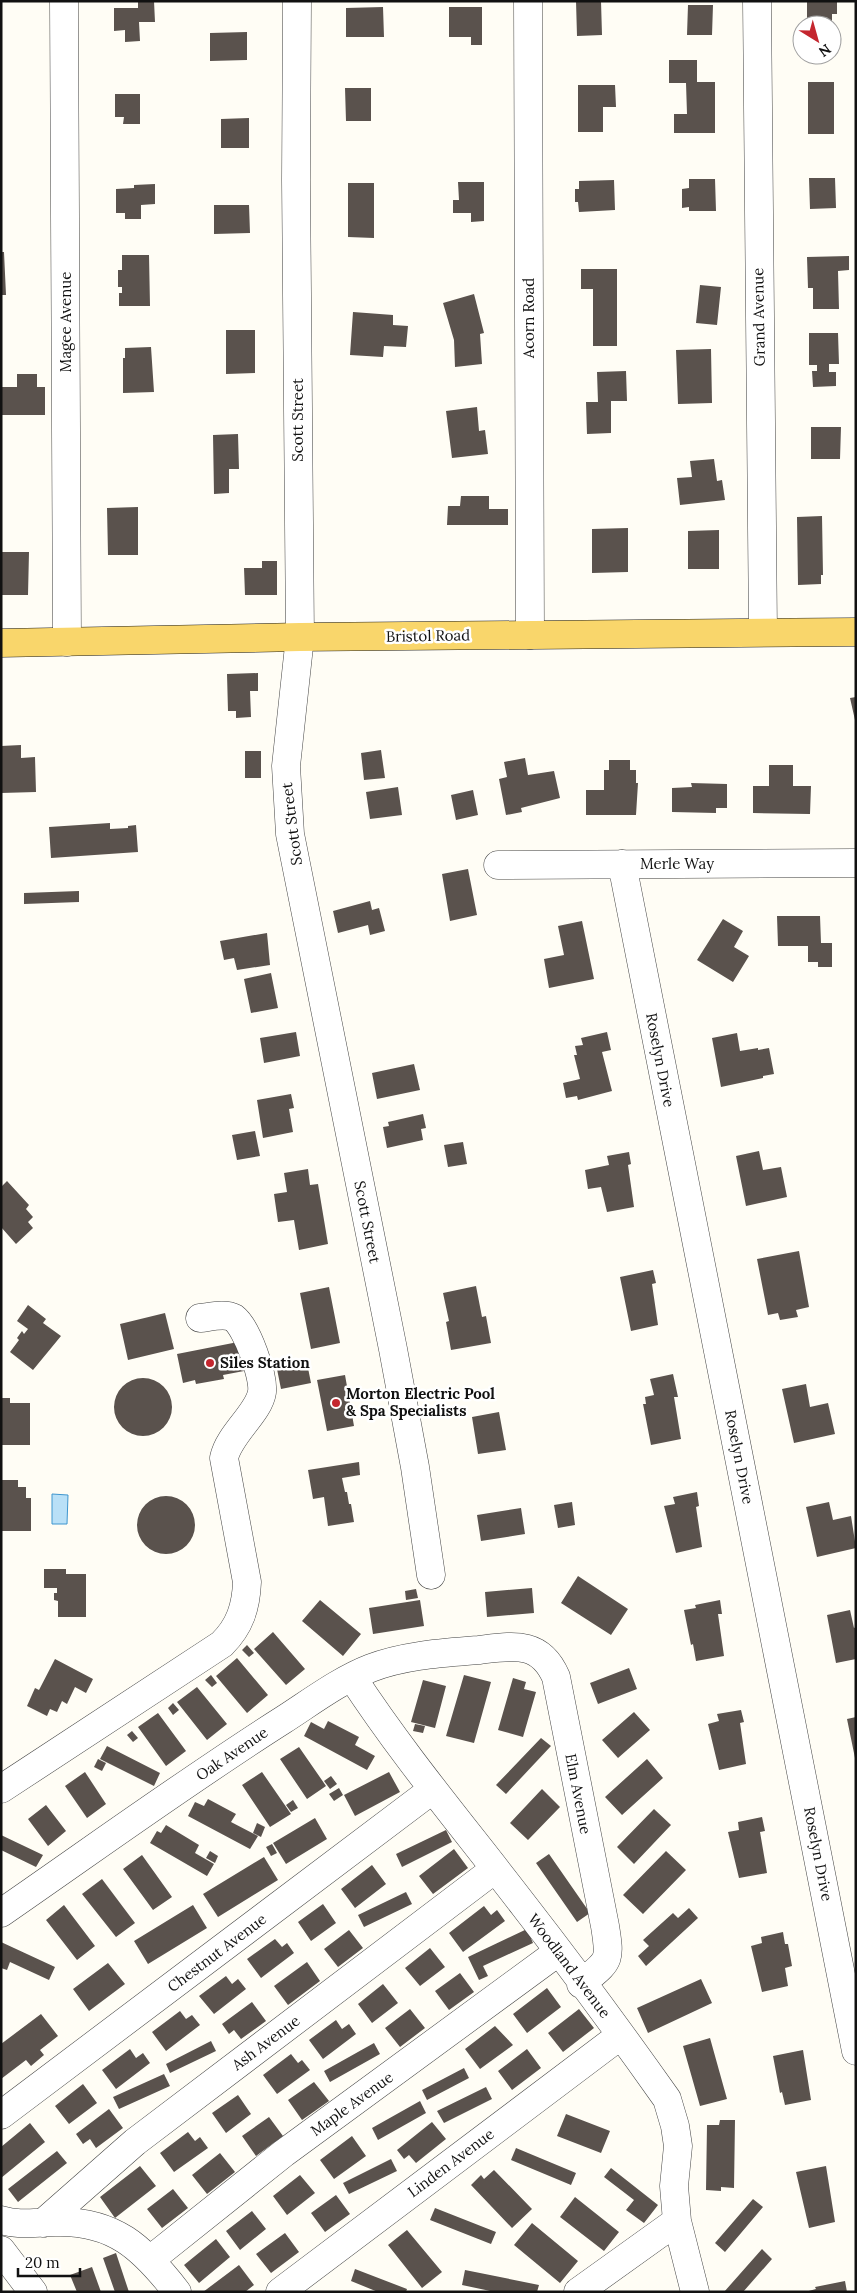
<svg xmlns="http://www.w3.org/2000/svg" width="857" height="2293" font-family="Lora,serif">
	<style>
		.water { fill: #b9e0f7; stroke: #3f96cf }
		.building { fill: #5a524d }
		.lines { fill: none; stroke-linecap: round; stroke-linejoin: round }
		.minor-casing { stroke: #444; stroke-width: 29 }
		.major-casing { stroke: #222; stroke-width: 29 }
		.minor { stroke: #fff; stroke-width: 28 }
		.major { stroke: #f9d66b; stroke-width: 28 }
		.poi-dot { fill: #c4262e; stroke: #fff; stroke-width: 2 }
		.labels { text-anchor: middle; stroke-width: 5; stroke-linejoin: round; paint-order: stroke }
		.street-label { font-size: 15px; fill: #111; stroke: #fff }
		.poi-label { font-size: 15px; font-weight: bold; fill: #111; stroke: #fff; text-anchor: start }
	</style>
	<rect width="100%" height="100%" fill="#fffdf5"/>
	<path class="water" d="M52,1494l16,1 -1,29h-15z"/>
	<path class="building" d="M138,1h16l1,21h-16l1,19 -15,1v-12l-11,1v-23h24z
		M576,1h25l1,34 -25,1z
		M807,2h30v12h-5v11h-25z
		M688,5h25l-1,30h-25z
		M383,7l1,30h-38v-29z
		M449,7h33v38h-11v-8h-22z
		M247,32v28l-37,1v-28z
		M669,60h28v22h18v51h-41v-19h13l-1,-31h-17z
		M808,82h26v52h-26z
		M578,85h37l1,22h-13v25h-25z
		M345,88h26v33h-25z
		M115,94h25v30h-17l1,-7h-9z
		M249,118v30h-28v-29z
		M809,178h26l1,30 -26,1z
		M689,179h26l1,32h-27v-4l-7,1v-19l7,-1z
		M614,180l1,30 -36,2 -1,-10h-3v-13h4v-8z
		M458,182h26v39l-13,1v-9h-18v-13h6z
		M348,183h26v55l-26,-1z
		M155,184v20l-14,1v14h-16v-6h-9v-24l18,-1v-3z
		M214,205h35l1,28 -36,1z
		M1,252h3l2,43h-5z
		M122,255h27l1,51h-31v-13h3v-6h-4v-17h4z
		M849,256v14l-11,1 1,38h-26v-21h-5l-1,-31z
		M581,269h36v77h-24v-57h-12z
		M700,285l21,2 -4,38 -21,-2z
		M474,294l10,39 -4,1 2,30 -27,3 -1,-27 -11,-37z
		M353,312l40,3v10l15,1 -2,21 -22,-1 -1,11 -33,-2z
		M226,330h29v43l-29,1z
		M809,333h29l1,31h-10v8h7v14l-23,1 -1,-16h5v-6h-8z
		M151,347l3,45 -31,1v-35h2v-10z
		M711,349l1,54 -34,1 -2,-54z
		M626,371l1,30h-16v32l-24,1 -1,-32h12l-1,-30z
		M17,374h20v13h8v28h-44v-28h16z
		M477,407l2,24 6,-1 3,24 -36,4 -6,-47z
		M811,427h30l-1,32h-29z
		M238,434l1,35h-10v24l-15,1 -1,-59z
		M714,459l3,22 5,-1 3,20 -45,5 -3,-27 15,-1 -2,-16z
		M461,496h28v13h19v16h-61l1,-19h12z
		M138,507v48h-30l-1,-47z
		M822,516l1,59h-2v9l-23,1 -1,-68z
		M628,528v44l-36,1v-44z
		M719,530v39h-31v-38z
		M1,552h28l-1,43h-27z
		M262,561h15v34h-32l-1,-27h18z
		M258,673v18h-8l1,26 -15,1v-7h-8l-1,-37z
		M856,697v23h-1l-5,-22z
		M21,745v13l14,-1 1,35 -35,1v-47z
		M381,750l4,28 -21,2 -3,-27z
		M245,751h16v27h-16z
		M525,758l3,17 26,-4 6,27 -39,10 1,4 -16,3 -7,-36 8,-2 -3,-15z
		M609,760h21v10h6v13h2l-2,32h-50v-25h18v-20h5z
		M769,765h24v21h18l-1,28 -57,-1v-27h16z
		M691,783l36,1v24h-11v5l-44,-1v-24l20,-1z
		M398,787l4,28 -32,4 -4,-27z
		M473,790l5,25 -22,5 -5,-25z
		M110,823v6l18,-1v-2l8,-1 2,27 -87,6 -2,-31z
		M468,869l9,46 -27,6 -8,-47z
		M79,891v11l-55,2v-11z
		M370,901l2,9 7,-2 6,23 -15,4 -2,-10 -30,8 -5,-22z
		M777,916h43l1,27h11v24h-14v-5h-10v-16h-30z
		M723,919l20,12 -9,16 15,9 -16,26 -36,-22z
		M582,921l12,58 -45,9 -5,-29 20,-4 -6,-29z
		M267,933l3,32 -33,5 -3,-12 -10,2 -4,-19z
		M271,973l7,35 -27,5 -7,-34z
		M296,1032l4,24 -36,7 -4,-25z
		M607,1032l4,18 -9,2 10,39 -34,9 -1,-4 -11,2 -3,-15 17,-4 -6,-24h3l-2,-9 8,-1 -2,-7z
		M737,1033l3,18 18,-3v2l11,-2 5,26 -11,2v2l-42,9 -9,-49z
		M414,1064l6,26 -43,9 -5,-26z
		M291,1094l3,14 -5,1 4,23 -30,6 -6,-38z
		M423,1114l3,14 -5,1 2,11 -36,8 -4,-21 6,-1 -1,-4z
		M255,1131l5,25 -23,4 -5,-25z
		M463,1142l4,22 -19,3 -4,-22z
		M759,1151l4,19 18,-3 6,30 -41,9 -10,-50z
		M629,1152l2,12 -3,1 6,42 -27,5 -6,-25 -13,2 -3,-19 24,-5 -2,-9z
		M308,1169l2,16 8,-1 10,60 -29,6 -5,-30 -16,2 -4,-28 13,-2 -3,-19z
		M7,1181l22,24 -3,4 7,8 -5,5 5,6 -17,16 -15,-17v-40z
		M799,1251l10,56 -13,3 2,7 -18,3 -2,-7 -10,2 -11,-56z
		M653,1270l3,13 -4,1 6,41 -27,6 -11,-54z
		M476,1286l6,31 4,-1 5,27 -40,7 -5,-28 3,-1 -6,-28z
		M329,1287l11,56 -29,6 -11,-56z
		M28,1305l18,14 -3,4 18,13 -28,34 -23,-18 9,-12 -2,-2 5,-7 2,3 4,-5 -11,-8z
		M165,1313l9,36 -46,11 -8,-36z
		M238,1342l6,29 -21,4 1,4 -28,5 -1,-4 -12,3 -6,-29z
		M307,1363l4,20 -30,6 -4,-20z
		M673,1374l5,23h-4l7,42 -30,6 -8,-41h3l-1,-7 9,-2 -4,-16z
		M345,1375l9,51 -27,5 -10,-51z
		M114 1407a29 29 0 1 1 58 0a29 29 0 1 1-58 0Z
		M806,1384l4,23 18,-4 7,31 -41,9 -12,-54z
		M1,1398h9v5h20v42h-28z
		M499,1412l7,38 -28,4 -6,-37z
		M359,1462l1,13 -18,3 3,14h2l2,12h2l3,18 -26,4 -4,-29 -11,2 -5,-29z
		M1,1480h17v7h8v11h5v33h-30z
		M697,1492l2,14 -3,1 6,40 -26,6 -12,-47 11,-2 -2,-7z
		M137 1525a29 29 0 1 1 58 0a29 29 0 1 1-58 0Z
		M572,1502l3,23 -17,3 -4,-23z
		M829,1502l4,18 18,-4 5,32 -39,9 -11,-50z
		M521,1508l4,26 -44,7 -4,-26z
		M44,1569h22v5h20v43h-28v-16l-4,-1v-7h3v-5h-13z
		M578,1576l50,33 -17,26 -50,-32z
		M532,1588l2,25 -47,4 -2,-25z
		M416,1589l2,9 -12,2 -1,-9z
		M320,1600l41,34 -18,22 -41,-35z
		M420,1600l4,26 -51,8 -4,-26z
		M720,1600l2,14h-4l6,42 -28,5 -3,-17 -2,1 -7,-35 12,-2 -1,-3z
		M850,1610l4,18 2,-1v32l-20,4 -9,-48z
		M273,1632l32,37 -19,16 -32,-36z
		M247,1645l7,8 -5,4 -7,-7z
		M237,1658l31,37 -21,18 -31,-37z
		M55,1659l38,20 -7,14 -11,-6 -8,17 -5,-3 -5,11 -7,-3 -3,7 -20,-10 8,-18 4,2z
		M629,1668l8,21 -39,15 -8,-21z
		M211,1675l6,8 -5,4 -7,-7z
		M464,1675l27,7 -17,61 -28,-7z
		M513,1678l13,4 -2,7 12,3 -13,45 -25,-7z
		M423,1680l23,6 -11,42 -24,-6z
		M197,1687l30,37 -20,16 -30,-38z
		M173,1703l6,7 -6,5 -5,-7z
		M741,1710l3,12 -4,1 6,41 -27,6 -11,-46 11,-3 -2,-7z
		M634,1712l16,18 -32,28 -16,-18z
		M158,1713l28,38 -20,15 -28,-39z
		M856,1717v41h-1l-8,-39z
		M328,1721l31,16 -4,8 20,11 -8,14 -63,-34 7,-14 13,7z
		M415,1724l10,2 -2,7 -10,-2z
		M132,1731l6,7 -5,4 -6,-7z
		M541,1738l10,8 -45,48 -10,-9z
		M107,1746l53,27 -6,13 -54,-27z
		M299,1747l27,39 -19,13 -27,-40z
		M98,1759l8,4 -4,8 -8,-4z
		M647,1759l16,19 -41,37 -17,-18z
		M85,1772l21,32 -19,14 -22,-32z
		M262,1772l29,42 -21,13 -28,-42z
		M389,1772l11,20 -45,24 -11,-21z
		M331,1776l6,8 -7,5 -6,-8z
		M339,1788l4,7 -9,6 -5,-7z
		M542,1789l18,18 -32,33 -18,-17z
		M208,1799l28,15 -5,8 27,14 -8,13 -62,-33 7,-14 9,4z
		M293,1800l5,8 -7,4 -5,-7z
		M46,1805l20,26 -18,15 -20,-27z
		M654,1809l17,16 -37,39 -17,-17z
		M762,1817l3,14 -5,1 7,41 -28,5 -11,-46 11,-2 -1,-8z
		M315,1818l12,21 -41,25 -13,-21z
		M257,1823l8,4 -4,10 -8,-4z
		M166,1825l33,20 -4,8 19,11 -7,12 -57,-33 7,-12 4,2z
		M446,1830l6,12 -50,25 -6,-13z
		M1,1835l42,20 -7,12 -35,-17z
		M272,1844l5,9 -6,3 -5,-9z
		M454,1849l14,19 -35,26 -14,-18z
		M210,1851l8,5 -3,7 -9,-5z
		M666,1851l20,19 -43,44 -20,-19z
		M549,1854l41,59 -13,9 -41,-59z
		M142,1855l30,42 -19,13 -30,-41z
		M264,1857l14,23 -60,37 -15,-23z
		M372,1865l14,19 -31,24 -14,-19z
		M102,1879l33,44 -19,14 -34,-43z
		M406,1892l6,12 -48,23 -6,-12z
		M323,1904l13,19 -25,18 -13,-19z
		M64,1905l31,41 -18,14 -31,-40z
		M193,1905l14,23 -59,36 -14,-23z
		M484,1906l7,9 6,-5 8,11 -42,31 -14,-19z
		M689,1908l9,10 -52,48 -8,-10 11,-10 -6,-6 30,-27 5,5z
		M527,1929l6,14 -50,23 5,10 -9,4 -11,-23z
		M349,1930l14,18 -25,19 -14,-18z
		M783,1932l2,12h3l4,22 -7,2 3,18 -26,6 -11,-46 11,-3 -1,-6z
		M275,1939l7,8 5,-4 7,10 -33,25 -14,-19z
		M1,1942l54,25 -6,13 -39,-18 -3,8 -6,-2z
		M430,1948l15,19 -25,19 -15,-18z
		M307,1962l13,19 -32,24 -14,-19z
		M108,1963l17,21 -36,27 -16,-22z
		M460,1973l14,19 -25,18 -14,-19z
		M226,1976l6,8 6,-5 8,10 -32,25 -15,-18z
		M701,1979l11,24 -64,30 -11,-25z
		M383,1984l15,19 -26,20 -14,-19z
		M547,1988l14,19 -34,26 -14,-19z
		M252,2002l14,19 -25,18 -7,-9 -5,4 -7,-10z
		M410,2009l15,19 -25,19 -15,-19z
		M579,2009l15,19 -31,24 -15,-19z
		M180,2011l6,8 6,-4 8,10 -34,26 -14,-19z
		M41,2014l17,22 -18,14 4,5 -13,11 -5,-6 -25,19v-35z
		M336,2020l6,9 7,-5 7,10 -33,25 -14,-19z
		M495,2026l18,19 -33,24 -15,-20z
		M710,2038l17,61 -27,7 -17,-60z
		M211,2041l5,10 -46,22 -4,-9z
		M374,2043l6,11 -50,28 -6,-11z
		M130,2049l6,9 7,-5 7,10 -34,26 -14,-19z
		M527,2049l14,19 -29,22 -14,-19z
		M803,2050l8,50 -26,5 -3,-13 -2,1 -7,-37z
		M291,2054l7,9 4,-3 8,10 -33,24 -14,-19z
		M464,2068l5,10 -42,22 -5,-10z
		M164,2074l6,12 -51,23 -6,-12z
		M314,2082l15,19 -27,19 -14,-20z
		M83,2084l14,19 -28,21 -14,-18z
		M486,2087l6,12 -48,24 -7,-12z
		M238,2095l13,19 -25,19 -14,-20z
		M420,2101l6,12 -48,27 -6,-12z
		M109,2109l14,19 -27,20 -6,-9 -7,5 -7,-10z
		M566,2114l44,17 -9,22 -44,-17z
		M269,2117l14,19 -27,20 -14,-20z
		M720,2120h15l-1,68 -13,-1v4l-15,-1 1,-65h12z
		M432,2122l14,17 -30,24 -7,-8 -5,4 -7,-9z
		M30,2123l15,19 -44,36v-31z
		M188,2132l7,9 5,-4 8,11 -34,24 -14,-19z
		M352,2136l14,20 -32,23 -14,-19z
		M516,2148l60,25 -5,12 -60,-25z
		M57,2151l10,12 -49,39 -10,-13z
		M220,2153l15,19 -28,22 -15,-19z
		M391,2159l6,12 -48,23 -6,-11z
		M140,2166l16,20 -41,32 -15,-21z
		M826,2166l9,56 -26,6 -13,-56z
		M611,2168l47,37 -14,18 -18,-13 8,-10 -30,-23z
		M494,2170l38,39 -20,19 -41,-43 10,-10 3,4z
		M300,2175l15,18 -28,22 -14,-19z
		M173,2189l15,19 -26,20 -15,-19z
		M336,2195l14,19 -25,18 -14,-19z
		M575,2197l44,35 -15,19 -44,-34z
		M753,2199l10,8 -38,45 -10,-9z
		M435,2208l61,24 -5,12 -61,-24z
		M252,2211l14,18 -26,21 -14,-19z
		M532,2223l46,38 -18,22 -46,-38z
		M407,2230l35,42 -20,16 -34,-43z
		M285,2233l14,19 -28,21 -15,-19z
		M216,2239l14,18 -31,26 -15,-18z
		M762,2249l10,10 -29,33h-19z
		M116,2253l13,39h-14l-12,-34z
		M239,2265l15,20 -9,7h-42z
		M92,2267l9,25h-24l-7,-17z
		M355,2269l52,20 -1,3h-28l-27,-11z
		M465,2270l74,15 -2,7h-42l-33,-7z
		M845,2281l2,11h-42l11,-3 -1,-2z"/>
	<g class="lines">
		<defs>
			<path id="minor" d="M64,1l3,641
				M297,1l-1,179 4,457 -14,129 4,68 103,515 22,118 16,108
				M528,1l2,634
				M757,1l6,631
				M622,864l234,1187
				M498,865l358,-2
				M352,1677c53,81 115,154 173,230 49,63 96,127 142,192l8,27 3,20 -4,40 3,35 18,71
				M1,1789l221,-145c18,-18 24,-37 25,-62l-23,-124c5,-24 35,-45 38,-66 2,-16 -15,-64 -28,-74 -9,-5 -24,-1 -34,0
				M1,1913c94,-65 186,-132 282,-193 28,-18 57,-40 88,-52 34,-13 72,-15 108,-18 34,-4 61,-10 77,27l49,249c6,37 4,34 -24,58
				M1,2115l431,-325
				M1,2220c19,6 35,2 54,2 59,-2 88,26 122,70
				M43,2223l92,-81 360,-273
				M1,2250l32,42
				M150,2260l134,-107 274,-201
				M280,2292l341,-257
				M578,2292l99,-71"/>
			<path id="major" d="M1,643l299,-6 556,-5"/>
		</defs>
		<use href="#minor" class="minor-casing"/>
		<use href="#major" class="major-casing"/>
		<use href="#minor" class="minor"/>
		<use href="#major" class="major"/>
	</g>
	<g class="poi-dot">
		<circle cx="210" cy="1363" r="5"/>
		<circle cx="336" cy="1403" r="5"/>
	</g>
	<g class="labels">
		<g class="street-label">
			<text transform="translate(759 317) rotate(-91)" y="5">Grand Avenue</text>
			<text transform="translate(529 318) rotate(-90)" y="5">Acorn Road</text>
			<text transform="translate(66 322) rotate(-90)" y="5">Magee Avenue</text>
			<text transform="translate(298 420) rotate(-90)" y="5">Scott Street</text>
			<text transform="translate(428 636) rotate(-1)" y="5">Bristol Road</text>
			<text transform="translate(292 824) rotate(-97)" y="5">Scott Street</text>
			<text x="677" y="869">Merle Way</text>
			<text transform="translate(660 1060) rotate(79)" y="5">Roselyn Drive</text>
			<text transform="translate(367 1222) rotate(79)" y="5">Scott Street</text>
			<text transform="translate(739 1457) rotate(79)" y="5">Roselyn Drive</text>
			<text transform="translate(232 1754) rotate(-34)" y="5">Oak Avenue</text>
			<text transform="translate(578 1794) rotate(79)" y="5">Elm Avenue</text>
			<text transform="translate(818 1854) rotate(79)" y="5">Roselyn Drive</text>
			<text transform="translate(217 1953) rotate(-37)" y="5">Chestnut Avenue</text>
			<text transform="translate(569 1966) rotate(53)" y="5">Woodland Avenue</text>
			<text transform="translate(266 2043) rotate(-37)" y="5">Ash Avenue</text>
			<text transform="translate(352 2104) rotate(-36)" y="5">Maple Avenue</text>
			<text transform="translate(451 2163) rotate(-37)" y="5">Linden Avenue</text>
		</g>
		<g class="poi-label">
			<text x="220" y="1368">Siles Station</text>
			<text x="346" y="1399">Morton Electric Pool<tspan x="346" dy="17">&amp; Spa Specialists</tspan></text>
		</g>
	</g>
	<rect width="857" height="2293" fill="none" stroke="#111111" stroke-width="5"/>
	<g transform="translate(817 40) rotate(143)"><circle r="24" fill="#ffffff" stroke="#a0a0a0"/>
	<path d="M0-4L9 19L0 12L-9 19Z" fill="#c4262e"/>
	<text y="-8" font-size="14" font-weight="bold" text-anchor="middle" fill="#111111">N</text>
	</g>
	<path d="M18 2268v8h62v-8" fill="none" stroke="#111111" stroke-width="2.5"/>
	<text x="25" y="2268" font-size="15" fill="#111111" stroke="#ffffff" stroke-width="4" paint-order="stroke">20 m</text>
</svg>
